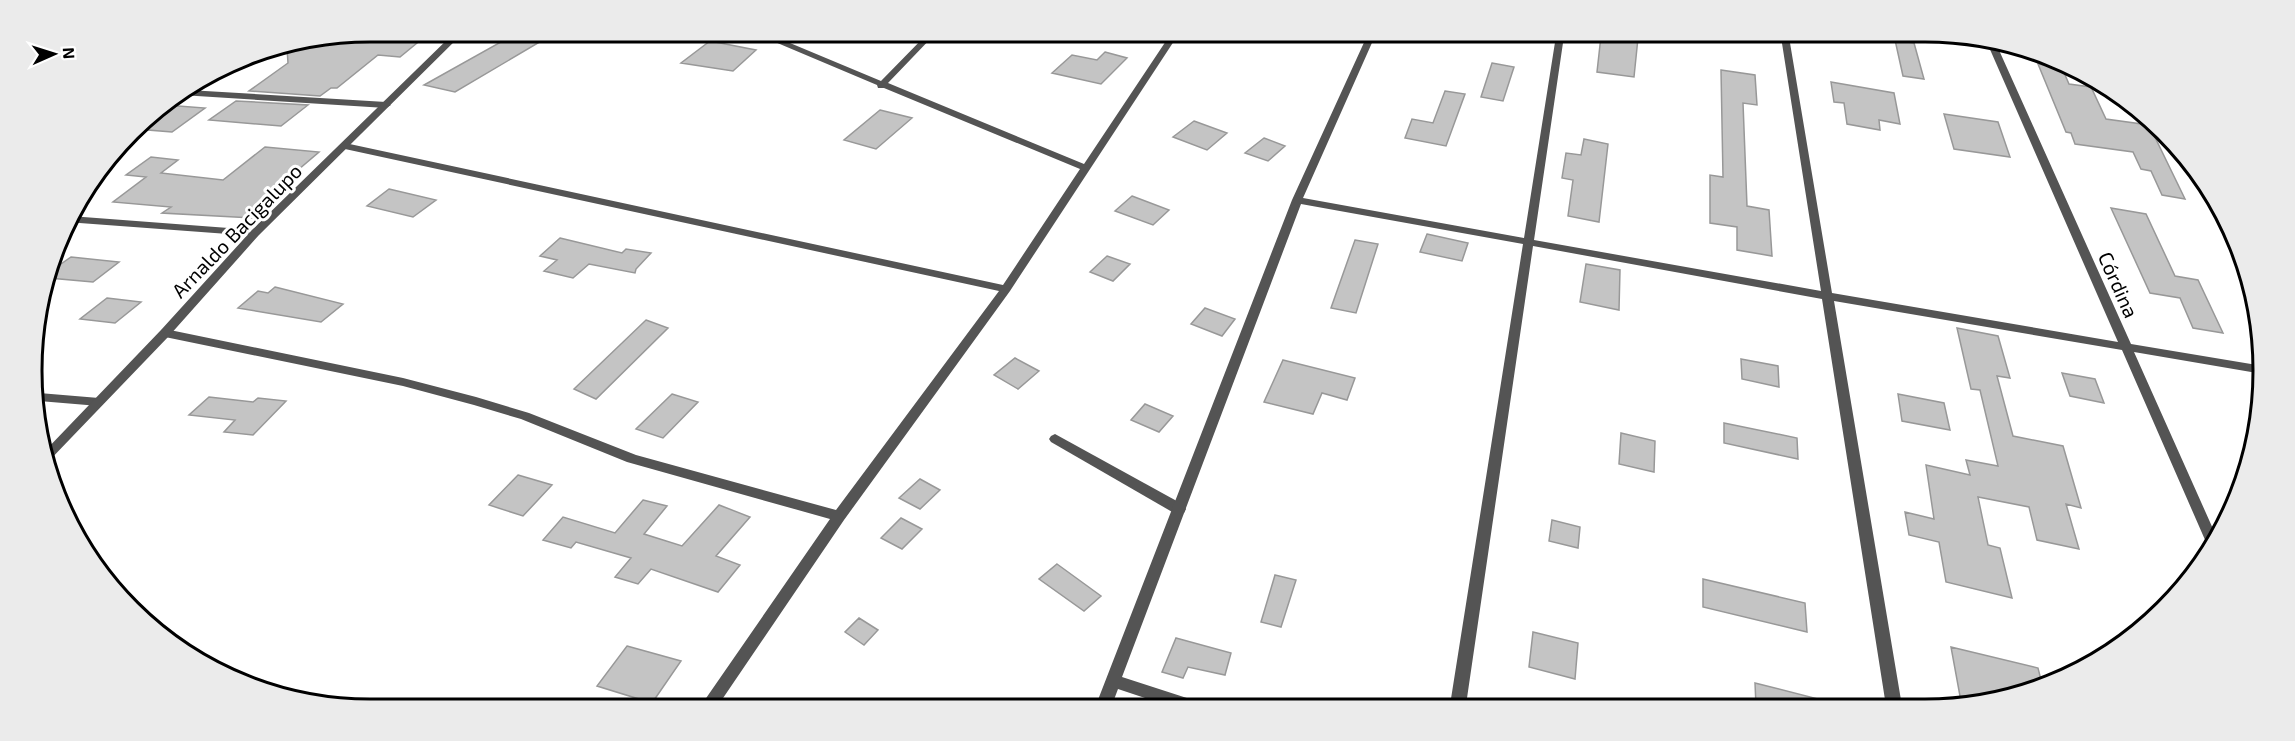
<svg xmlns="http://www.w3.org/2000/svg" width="2295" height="741" font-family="'Exo 2',sans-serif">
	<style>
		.building { fill: #c4c4c4; stroke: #989898; stroke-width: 1.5 }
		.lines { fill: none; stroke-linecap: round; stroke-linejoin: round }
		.service { fill: #545454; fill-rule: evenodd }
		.minor { fill: #545454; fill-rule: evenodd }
		.tertiary { fill: #545454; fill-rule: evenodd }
		.labels { text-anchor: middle; stroke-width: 6; stroke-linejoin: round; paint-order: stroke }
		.street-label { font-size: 20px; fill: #000; stroke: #fff }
		.rim { fill: none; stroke: #000; stroke-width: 3 }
	</style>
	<rect width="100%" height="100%" fill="#fff"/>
	<path class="building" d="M370,32l58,2 -28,23 -22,-2 -41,33h-6l-11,8 -71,-5 39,-28 -1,-15z
		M517,33l26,7 -88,52 -31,-7z
		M1601,36l37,2 -4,39 -37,-5z
		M1895,40l19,3 10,36 -21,-3z
		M710,41l46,9 -23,21 -52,-8z
		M1105,52l22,6 -26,26 -49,-11 20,-18 25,5z
		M1492,63l22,4 -11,34 -22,-4z
		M2038,64l24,4 7,16 22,3 15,32 43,6 36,74 -23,-4 -11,-24 -10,-2 -8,-17 -58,-8 -4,-11 -5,-1z
		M1721,70l34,5 2,30 -14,-2 4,103 22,4 3,46 -35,-6v-23l-27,-4v-48l13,2z
		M1831,82l63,11 6,31 -21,-4 1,10 -33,-6 -3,-21 -10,-1z
		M1445,91l20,3 -19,52 -41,-8 7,-19 21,4z
		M236,101l72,4 -27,21 -72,-6z
		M165,105l40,3 -33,24 -36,-3 11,-13z
		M880,110l32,8 -36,31 -32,-9z
		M1944,114l54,8 12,35 -56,-8z
		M1194,121l33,12 -20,17 -34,-13z
		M1264,138l21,8 -17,15 -23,-8z
		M1584,139l24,5 -9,78 -31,-6 5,-36 -11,-2 4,-25 15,2z
		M265,147l54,5 -41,35 10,2 -35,29 -91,-5 9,-6 -58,-5 33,-25 -20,-2 25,-18 27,3 -17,13 62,7z
		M389,189l47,11 -23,17 -46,-11z
		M1132,196l37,14 -16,15 -38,-14z
		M2111,208l35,6 29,62 23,4 25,53 -30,-5 -13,-30 -30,-5z
		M1427,234l41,9 -6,18 -42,-9z
		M560,238l62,15 4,-4 25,4 -15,16 -1,4 -46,-9 -16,14 -29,-7 13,-11 -17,-4z
		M1355,240l23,4 -22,69 -25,-5z
		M1107,256l23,8 -17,17 -23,-9z
		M71,257l48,5 -26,20 -44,-4 2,-7z
		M1586,264l34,6 -1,40 -39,-8z
		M275,287l68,17 -22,18 -83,-14 20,-17 10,2z
		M107,298l34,4 -26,21 -35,-4z
		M1205,308l30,11 -13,17 -31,-12z
		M646,320l22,8 -72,71 -22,-10z
		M1957,328l41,8 12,42 -13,-2 16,60 50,10 18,62 -15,-4 13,45 -42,-9 -8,-33 -51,-10 10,48 12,3 12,50 -66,-16 -7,-40 -30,-7 -4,-23 29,7 -8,-54 44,10 -4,-15 32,6 -18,-76 -9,-1z
		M1015,358l24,13 -21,18 -24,-14z
		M1741,359l37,7 1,21 -37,-8z
		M1283,360l72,18 -8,22 -25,-7 -9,21 -49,-12z
		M2062,373l33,6 9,24 -34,-7z
		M672,394l26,8 -35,36 -27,-9z
		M1898,394l46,9 6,27 -48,-9z
		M209,397l44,5 5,-4 28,3 -33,34 -29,-3 11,-12 -46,-5z
		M1145,404l28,12 -14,16 -28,-12z
		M1724,423l73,15 1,21 -74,-16z
		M1621,433l34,8 -1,31 -35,-8z
		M518,475l34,10 -29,31 -34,-11z
		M920,479l20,11 -20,19 -21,-11z
		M643,500l24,6 -23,28 38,12 37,-41 31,12 -34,39 24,9 -22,27 -67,-23 -13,15 -23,-7 16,-19 -55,-16 -5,6 -28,-8 20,-23 52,16z
		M901,518l21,11 -20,20 -21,-11z
		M1552,520l28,7 -2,21 -29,-7z
		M1057,564l44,32 -17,15 -45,-32z
		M1275,575l21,5 -15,47 -20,-5z
		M1703,579l102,24 2,29 -104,-25z
		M859,618l19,12 -14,15 -19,-13z
		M1533,632l45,11 -3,36 -46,-12z
		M1176,638l55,15 -6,22 -37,-8 -5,11 -21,-6z
		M627,646l54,15 -29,42 -55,-17z
		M1951,647l87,21 4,16 -73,23h-7z
		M1755,683l63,16 -1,7h-61z"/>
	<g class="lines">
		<path class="service" d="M1055,434l129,71 2,4 -2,4h-10l-123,-71 -2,-3 2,-3z"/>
		<path class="minor" d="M754,33h12l115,48 46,-47h8l-47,49 196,81 86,-129h8l-168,256 -166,229 -125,184h-17l128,-185 -203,-57 -106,-43 -47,-14 -71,-19 -238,-49 -6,-4 6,-4 238,49 73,19 53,16 107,42 200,55 163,-219 -654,-142 -5,-3 5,-3 658,142 77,-116 -196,-81h-6l-1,-3z
			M1367,36h8l-72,162 221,40 32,-202h8l-30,204 287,51 -40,-254h8l43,256 286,49 -133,-304 9,1 137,305 126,21v8l-123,-21 84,188 -7,9h-2l-87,-199 -288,-49 68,405h-16l-64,-407 -289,-53 -67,459h-16l73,-461 -222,-40 -179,473 71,23 3,5h-30l-48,-16 -6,16h-16l196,-505z
			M188,90l198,12 5,3 -5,3 -205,-13z
			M70,216l185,14 5,3 -5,3 -189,-14z
			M39,393l60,5 6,4 -6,4 -60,-5z"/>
		<path class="tertiary" d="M455,32h9l-205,203 -90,101 -123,128 -3,-11 118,-123 90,-99z"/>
	</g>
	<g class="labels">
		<g class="street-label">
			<text transform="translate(237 231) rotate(-46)" y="7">Arnaldo Bacigalupo</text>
			<text transform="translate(2118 285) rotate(66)" y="7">Córdina</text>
		</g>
	</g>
	<path d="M0 0H2295V741H0ZM370 42H1925A328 328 0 0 1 2253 370V371A328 328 0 0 1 1925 699H370A328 328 0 0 1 42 371V370A328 328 0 0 1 370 42Z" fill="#ebebeb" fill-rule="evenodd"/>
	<path class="rim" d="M370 42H1925A328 328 0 0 1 2253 370V371A328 328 0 0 1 1925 699H370A328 328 0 0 1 42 371V370A328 328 0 0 1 370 42Z"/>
	<g transform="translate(54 54) rotate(87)" stroke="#ffffff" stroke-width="4.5" paint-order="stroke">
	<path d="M0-4.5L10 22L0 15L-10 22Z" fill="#000000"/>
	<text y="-9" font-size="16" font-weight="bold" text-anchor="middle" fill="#000000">N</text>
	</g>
</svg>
